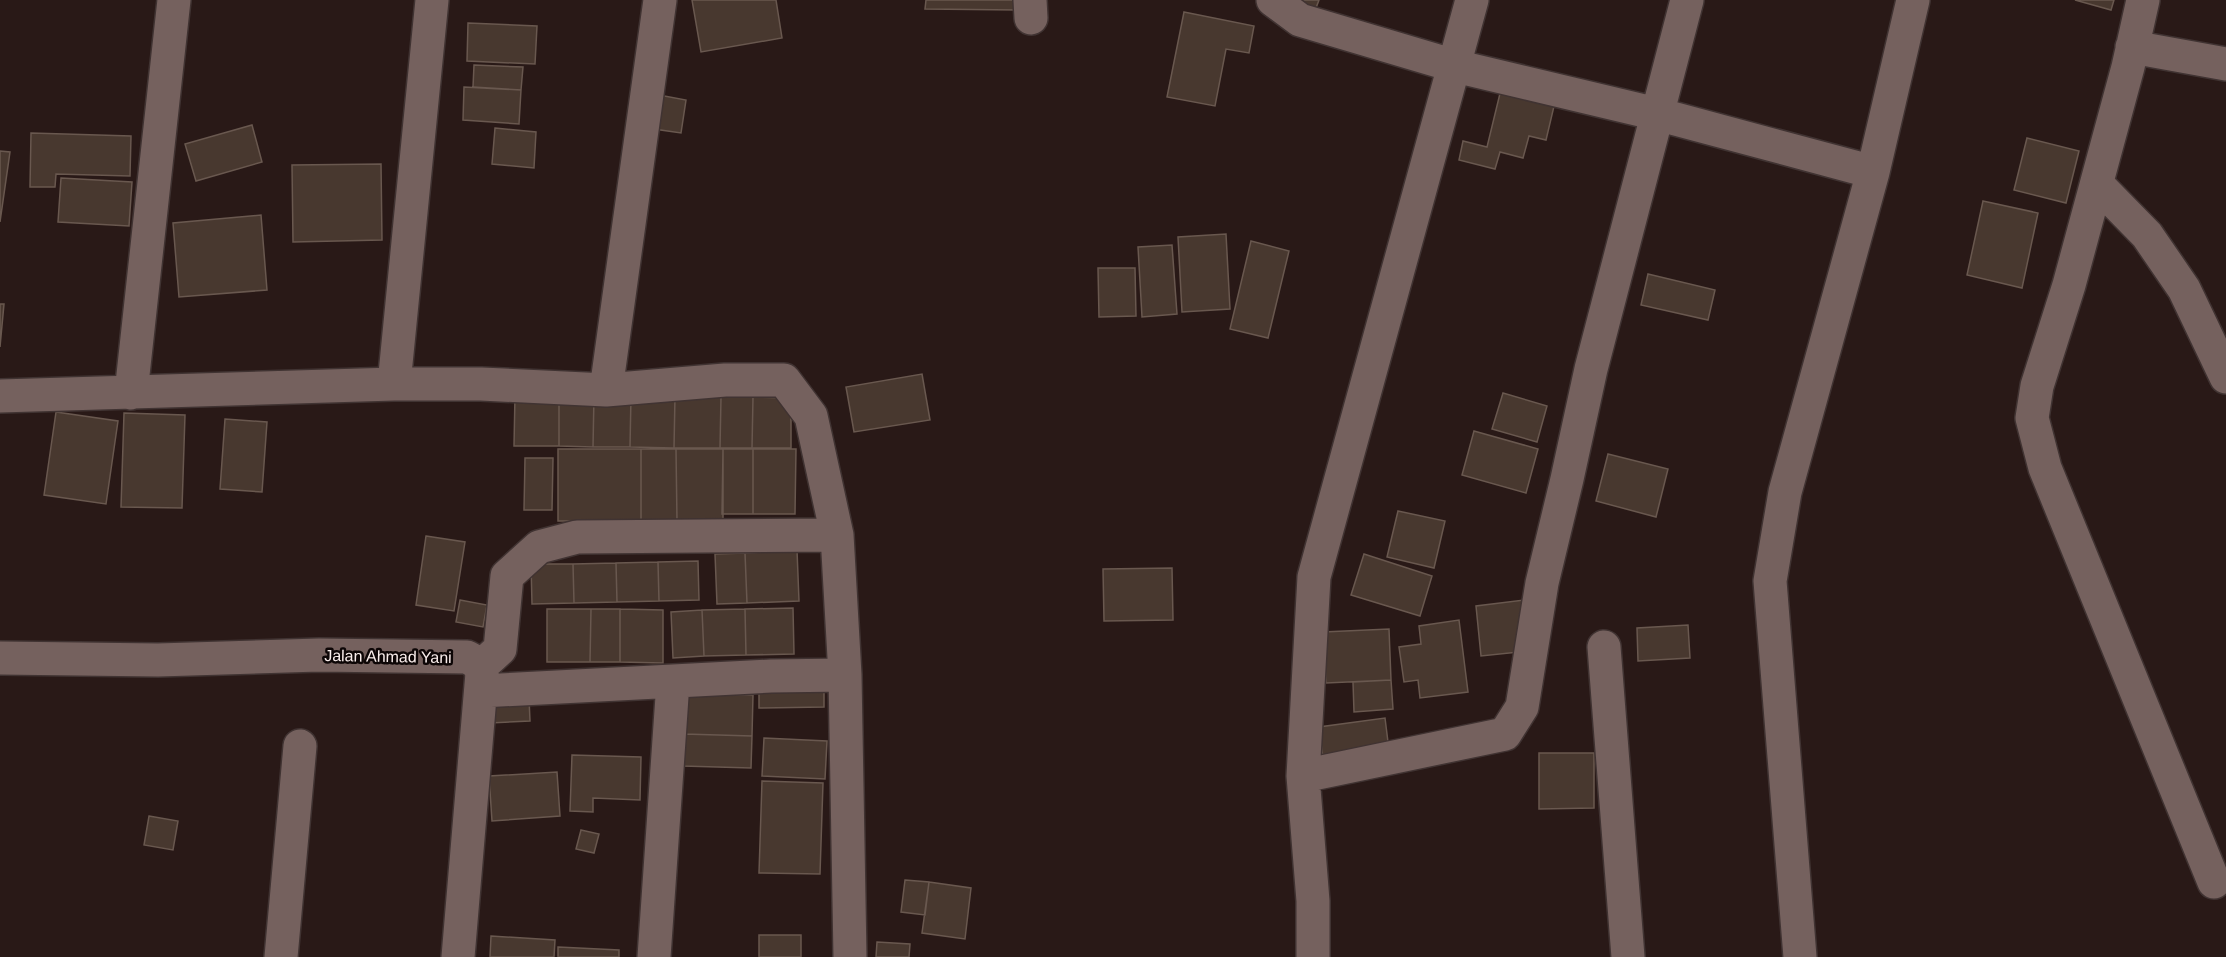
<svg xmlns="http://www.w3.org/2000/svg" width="2226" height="957" font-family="Helvetica,sans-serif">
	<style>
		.building { fill: #48382f; stroke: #69584f; stroke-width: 1.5 }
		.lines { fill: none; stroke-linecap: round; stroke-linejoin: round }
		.minor-casing { stroke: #403332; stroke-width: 36 }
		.minor { stroke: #75615e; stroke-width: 33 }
		.labels { text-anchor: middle; stroke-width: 5; stroke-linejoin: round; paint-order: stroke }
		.street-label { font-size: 16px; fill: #faeeec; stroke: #0d0606 }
	</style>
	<rect width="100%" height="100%" fill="#291917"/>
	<path class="building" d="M692,0h84l6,38 -81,14z
		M926,0h98v10l-99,-1z
		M1289,0h30l-3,8z
		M2075,0h39l-3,10z
		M1184,12l70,14 -5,27 -23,-4 -11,57 -48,-9z
		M468,23l69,3 -2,38 -68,-3z
		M474,65l49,2 -2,23 -48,-3z
		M1503,81l52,21 -9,38 -17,-4 -6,22 -23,-6 -5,17 -36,-9 4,-19 24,6z
		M464,87l57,3 -2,34 -56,-4z
		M659,95l27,5 -5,33 -27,-4z
		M252,125l10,37 -66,19 -11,-37z
		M495,128l41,4 -2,36 -42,-4z
		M31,133l100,3 -1,40 -74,-2 -1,13h-25z
		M2027,138l52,13 -13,52 -52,-13z
		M0,151l10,1 -10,70z
		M381,164l1,76 -89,2 -1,-77z
		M61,178l71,4 -3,44 -71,-4z
		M1983,201l55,12 -16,75 -55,-13z
		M261,215l6,75 -88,7 -6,-74z
		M1226,234l4,75 -48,3 -4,-75z
		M1251,241l38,10 -21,87 -38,-9z
		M1172,245l5,69 -35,3 -4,-70z
		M1098,268h37l1,48 -37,1z
		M1648,274l67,16 -7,30 -67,-15z
		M0,304h4l-4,43z
		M922,374l8,46 -76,12 -8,-45z
		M1503,393l44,13 -10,36 -45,-13z
		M515,395h44v51h-45z
		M559,395l35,1 -1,51 -34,-1z
		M594,396h37l-1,51h-37z
		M631,396h44l-1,52 -44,-1z
		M675,396l46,1 -1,51h-46z
		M721,397h32l-1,51h-32z
		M753,397l38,1v50h-39z
		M56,412l62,9 -12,83 -62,-9z
		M124,413l61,2 -3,93 -61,-1z
		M225,419l42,3 -5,70 -42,-3z
		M1474,431l64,18 -12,44 -64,-18z
		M558,449h83v72h-83z
		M641,449h35l1,72h-36z
		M676,449h47v72h-46z
		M723,449h30v65h-31z
		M753,449h43l-1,65h-42z
		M1608,454l60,15 -12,48 -60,-16z
		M525,458h28l-1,52h-28z
		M1398,511l47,10 -11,47 -47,-11z
		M426,536l39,6 -11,69 -38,-6z
		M797,550l2,51 -52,2 -2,-50z
		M745,553l2,50 -30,1 -2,-50z
		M1364,554l68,22 -12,40 -69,-21z
		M698,561l1,39 -40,1 -1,-39z
		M658,562l1,39 -42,1 -1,-39z
		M616,563l1,39 -43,1 -1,-39z
		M531,564h42l1,39 -42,1z
		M1172,568l1,52 -69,1 -1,-52z
		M460,600l27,5 -4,22 -27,-5z
		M1524,600l5,51 -48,5 -5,-50z
		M793,608l1,46 -48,1 -1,-46z
		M547,609h44l-1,53h-43z
		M591,609h29v53h-30z
		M620,609l43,1v53l-43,-1z
		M745,609l1,46 -42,1 -2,-46z
		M702,610l2,46 -31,2 -2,-46z
		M1459,620l9,72 -48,6 -2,-18 -14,2 -5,-35 22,-3 -2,-18z
		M1688,625l2,33 -52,3 -1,-33z
		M1389,629l2,51 -65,3 -3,-51z
		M824,678v29l-65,1v-29z
		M1391,680l2,29 -39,3 -1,-30z
		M685,693l68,2 -1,41 -68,-2z
		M529,698l1,23 -40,2 -1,-23z
		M1385,718l4,32 -66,8 -4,-31z
		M684,734l68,2 -1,32 -68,-2z
		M764,738l63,3 -2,38 -63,-3z
		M1539,753h55v55l-55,1z
		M572,755l69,2 -1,43 -47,-2v14l-23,-1z
		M557,772l3,44 -68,5 -3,-45z
		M762,781l61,2 -3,91 -61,-1z
		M149,816l29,5 -5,29 -29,-5z
		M581,830l18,4 -5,19 -18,-4z
		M905,880l24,2 -4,33 -24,-3z
		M929,882l42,6 -6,51 -43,-6z
		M759,935h42v22h-42z
		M491,936l64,4 -1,17h-64z
		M877,942l33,2 -1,13h-33z
		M558,947l61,3v7h-61z"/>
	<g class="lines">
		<defs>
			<path id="minor" d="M1030,0l1,18
				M1273,0l27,20 155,46 202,48 216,58
				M2143,0l-15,67 -59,218 -32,101 -5,32 13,50 169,414
				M2132,47l94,17
				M2097,184l50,51 37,54 42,88
				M394,384l38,-384
				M606,390l54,-390
				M131,393l43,-393
				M0,396l394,-12h87l125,6 119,-10h59l27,36 26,119 8,140 -74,1 -290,15
				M1604,647l24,310
				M0,658l158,2 161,-5 148,2 11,6 4,10 -24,284
				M478,663l10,-3 12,-11 7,-73 32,-29 38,-10 260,-2
				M845,675l5,282
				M1303,776l202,-42 17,-27 20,-124 25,-104 24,-110 96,-369
				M281,957l19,-211
				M654,957l19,-275
				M1313,957v-56l-10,-125 11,-199 158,-577
				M1800,957l-30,-376 15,-89 88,-320 40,-172"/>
		</defs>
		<use href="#minor" class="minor-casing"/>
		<use href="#minor" class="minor"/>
	</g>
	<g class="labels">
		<g class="street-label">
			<text transform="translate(388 656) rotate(1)" y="6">Jalan Ahmad Yani</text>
		</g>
	</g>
</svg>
